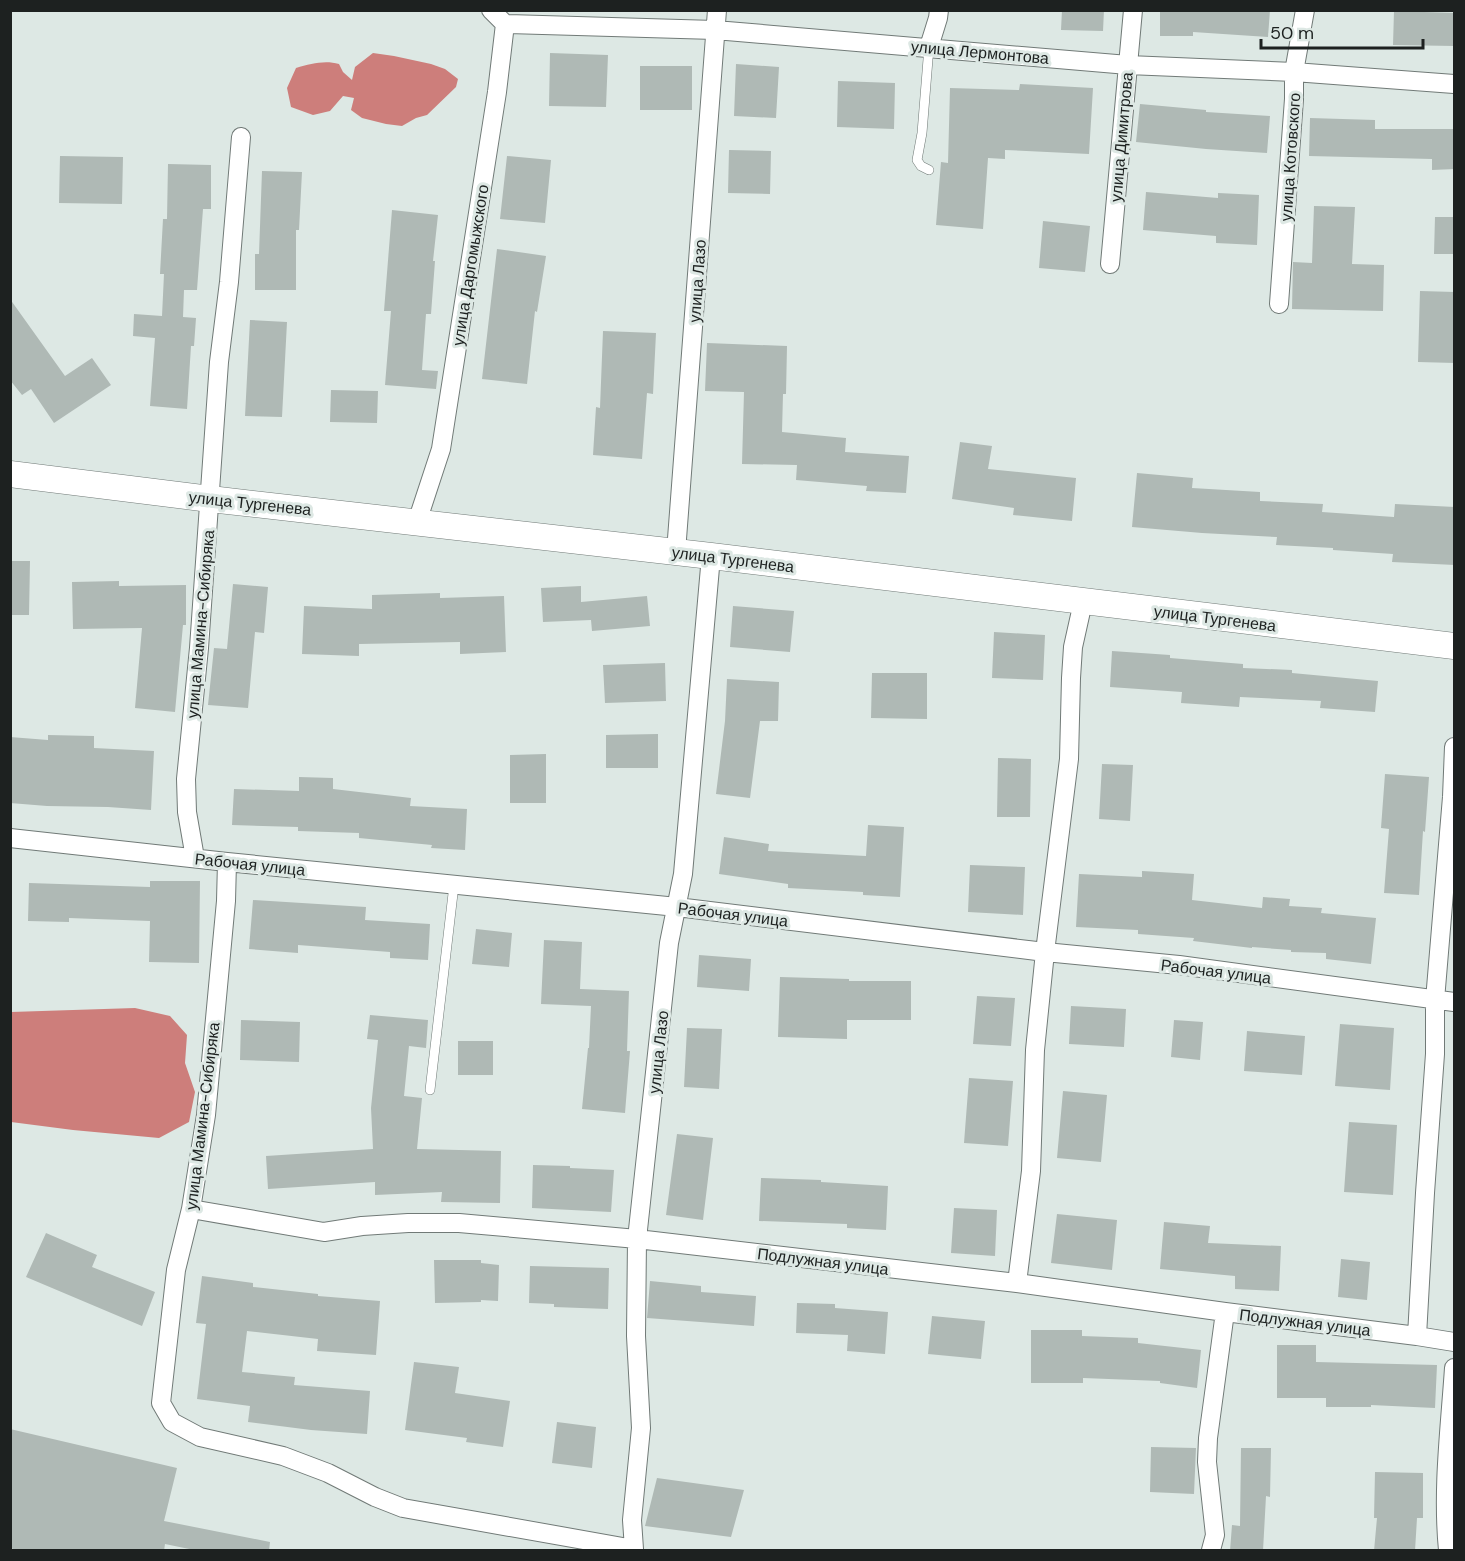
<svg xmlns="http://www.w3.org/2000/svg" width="1465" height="1561" font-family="'DM Sans',sans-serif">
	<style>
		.water { fill: #cd7e7b }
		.building { fill: #afb9b5 }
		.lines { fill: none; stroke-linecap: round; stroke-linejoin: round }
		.lane-casing { stroke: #717a77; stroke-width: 10 }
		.street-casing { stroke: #717a77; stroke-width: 20 }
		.secondary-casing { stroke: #717a77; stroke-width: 27 }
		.lane { stroke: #fff; stroke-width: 9 }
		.street { stroke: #fff; stroke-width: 18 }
		.secondary { stroke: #fff; stroke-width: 26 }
		.labels { text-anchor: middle; stroke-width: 6; stroke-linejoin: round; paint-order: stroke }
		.street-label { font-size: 16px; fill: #1d2120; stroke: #dde8e4 }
	</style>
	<rect width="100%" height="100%" fill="#dde8e4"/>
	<path class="water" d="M373,53l21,3 37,8 14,5 13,10 -2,8 -29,28 -11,3 -14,8 -16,-2 -24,-6 -11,-8 3,-12 -11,-2 -13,15 -17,4 -22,-8 -4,-19 9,-20c15,-4 28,-8 43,-4l4,8 9,8 3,-13z
		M135,1008l35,8 17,19 -2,28 10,29 -6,30 -30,16 -86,-8 -62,-8v-110z"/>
	<path class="building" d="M1062,10h42l-1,21 -42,-1z
		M1160,10h110l-2,27 -75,-5v4h-33z
		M1394,11l61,2v33l-62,-1z
		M550,53l58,2 -2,52 -57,-1z
		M736,64l43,3 -3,51 -42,-2z
		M640,66h52v44h-52z
		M838,81l57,2 -1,46 -57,-2z
		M1020,84l73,4 -4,66 -84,-4v9l-17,-1 -5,71 -47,-4 5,-63 7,1 2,-75 69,2z
		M1140,104l66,6v2l64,4 -3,37 -61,-4 -70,-7z
		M1310,118l65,2v9h80v40l-23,1v-11l-123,-3z
		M729,150l42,1 -1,43 -42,-1z
		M60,156l63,1 -1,47 -63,-1z
		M507,156l44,4 -6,63 -45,-4z
		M168,164l43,1v44h-8l-6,81h-13l-1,27 13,1 -2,28h-3l-4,63 -37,-3 5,-68 -22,-2 1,-22 28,2 2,-42h-4l3,-55h4z
		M262,171l40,1 -3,58h-3v60h-41v-36h4z
		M1146,192l72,6v-5l41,2 -2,50 -41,-2v-7l-73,-6z
		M1314,206l41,1 -3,57 32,1 -1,46 -91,-2 1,-47 19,1z
		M392,210l46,5 -5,46h2l-4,53h-5l-4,56 16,1 -2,18 -51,-4 6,-74h-7z
		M1435,217h20v37h-21z
		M1043,221l47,5 -5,46 -46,-4z
		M497,249l49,7 -9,56 -2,-1 -8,73 -45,-5z
		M1420,291l35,1v71l-37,-1z
		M10,299l55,77 27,-18 19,27 -57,38 -23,-34 -9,6 -12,-15z
		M250,320l37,2 -5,95 -37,-1z
		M603,331l53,2 -3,61 -6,-1 -5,66 -49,-4 3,-48 4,1z
		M707,343l80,3 -1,48h-3l-1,38 64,6 -1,14 64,4 -3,37 -40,-2 1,-5 -71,-6 1,-15 -55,-1 2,-72 -39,-1z
		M331,390l47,1 -1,32 -47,-1z
		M960,442l32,4 -4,23 88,9 -4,43 -59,-6 1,-7 -62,-9z
		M1137,473l56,5 -1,10 68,4v9l63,3 -1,8 72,5 1,-13 60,3v58l-63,-3 1,-8 -60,-4v-2l-57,-3 1,-8 -75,-4 -70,-6z
		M10,561h20l-1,54h-19z
		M119,581v5l67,-1v40h-3l-8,87 -40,-4 7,-80 -69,1 -1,-47z
		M233,584l35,3 -4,46 -9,-1 -7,76 -40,-3 6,-57 13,1z
		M581,586v16l66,-6 3,30 -58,5 -1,-11 -48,2 -2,-34z
		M440,593v5l64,-2 2,56 -46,2v-12l-101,2v12l-57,-2 2,-48 68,3v-14z
		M733,606l61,5 -4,41 -60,-5z
		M994,632l51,3 -2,45 -51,-2z
		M1112,651l58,4v3l73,6v4l49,2v3l86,8 -3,31 -55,-4 1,-7 -81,-4 -1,10 -58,-4 1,-11 -72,-5z
		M665,663l1,38 -61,2 -2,-38z
		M872,673h55v46l-56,-1z
		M727,679l52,3 -1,39h-18l-10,77 -34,-4 9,-73z
		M658,734v34h-52v-33z
		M48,735l46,1v12l60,3 -3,59 -43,-3 -61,-1 -37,-3v-66l38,3z
		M546,754v49h-36v-48z
		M998,758l33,1 -1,58h-33z
		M1102,764l31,1 -3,56 -31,-2z
		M1385,774l44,3 -4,55 -2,-1 -4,64 -35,-2 5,-64 -8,-1z
		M299,777l34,1v11l78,9 -1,8 57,3 -2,41 -34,-2 1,-3 -73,-7v-5l-61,-2v-4l-66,-2 2,-36 65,2z
		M868,825l36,2 -4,70 -37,-2v-3l-75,-4v-4l-69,-10 5,-37 45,7 -1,7 98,5z
		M970,865l55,2 -2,48 -55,-3z
		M1142,871l52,3 -2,26 70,8 1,-11 27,2 -1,7 33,2 -1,5 55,5 -5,46 -45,-5v-6l-35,-1v-2l-39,-3v1l-59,-7 1,-3 -56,-4v-4l-62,-3 3,-53 63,3z
		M150,881h50l-1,82 -50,-1 1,-41 -81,-3v4l-41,-1 1,-38 121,4z
		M253,900l113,7 -1,13 65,4 -2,36 -38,-2v-6l-92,-7v8l-49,-4z
		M476,929l36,4 -3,34 -37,-3z
		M544,940l38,2 -2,47 49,2 -2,60h3l-5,62 -43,-4 6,-61h1l2,-42 -50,-2z
		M699,955l52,4 -2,32 -52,-4z
		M780,977l69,2v2h62v39h-64v19l-69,-2z
		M977,996l38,2 -4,48 -38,-2z
		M1071,1006l55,3 -2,38 -55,-3z
		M370,1015l58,5 -2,28 -17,-2 -5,50 18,2 -5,51 84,2 -1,52 -59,-1 1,-10 -67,3v-13l-107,7 -2,-33 107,-7 -2,-41 7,-68 -11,-1z
		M241,1020l59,2 -1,40 -59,-2z
		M1174,1020l29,2 -3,38 -29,-3z
		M1340,1024l54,4 -4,62 -55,-4z
		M687,1028l35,1 -3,60 -35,-2z
		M1247,1031l58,5 -3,39 -58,-4z
		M458,1041h35v34h-35z
		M969,1078l44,3 -5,65 -44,-3z
		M1063,1091l44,4 -6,67 -44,-4z
		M1349,1122l48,3 -4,70 -49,-3z
		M677,1134l36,4 -10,82 -37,-5z
		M533,1165l37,1v2l44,2 -3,42 -79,-4z
		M761,1178l60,2v2l67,4 -2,44 -39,-2v-4l-88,-3z
		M954,1208l43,2 -2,46 -44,-3z
		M1057,1214l60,6 -5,50 -61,-7z
		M1164,1222l46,4 -2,17 73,3 -2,45 -44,-2v-13l-75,-7z
		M46,1233l51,22 -5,12 63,25 -13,34 -116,-49z
		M1341,1259l29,3 -3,38 -29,-3z
		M434,1260h47v3l18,2 -1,36 -17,-1v2l-46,1z
		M530,1266l79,2 -1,41 -54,-2v-3l-25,-1z
		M202,1276l51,7v4l65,7v2l62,5 -4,54 -59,-4 1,-12 -71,-8 -5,41 53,5 -1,8 76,6 -3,43 -56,-4 -63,-8 2,-16 -53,-7 9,-75 -10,-1z
		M650,1281l51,5v6l55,4 -2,30 -107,-8z
		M797,1303l38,1v4l53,4 -3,42 -38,-3 1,-16 -52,-2z
		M932,1316l53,5 -4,38 -53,-5z
		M1031,1330h51v6l56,2v5l63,7 -4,38 -37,-5v-2l-77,-3v5h-52z
		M1277,1345h39v17l121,3 -2,43 -64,-3v2h-45v-9h-49z
		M414,1362l45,5 -4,26 55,8 -7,46 -37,-5 1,-4 -62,-8z
		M557,1422l39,5 -4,41 -40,-5z
		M10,1429l167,39 -13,53 106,21 -1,9h-70l-34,-7 -1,7h-144l-10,-3z
		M1151,1447l45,1 -2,46 -44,-2z
		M1241,1448h30l-1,49 -4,-1 -3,55h-33l2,-26 8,1z
		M1375,1472l48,1v45h-6l-2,33h-41l3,-33h-3z
		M657,1478l87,12 -13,47 -86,-11z"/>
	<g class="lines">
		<defs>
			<path id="lane" d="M929,170l-8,-4 -4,-6 5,-27 7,-86
				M430,1090l24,-205"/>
			<path id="street" d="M505,24l210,6 413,35 166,7 160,12
				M929,47l9,-29 1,-8
				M1110,264l23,-254
				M1279,304l15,-205v-27l11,-62
				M417,522l24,-73 56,-357 8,-68 -14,-14
				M676,552l41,-542
				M10,838l217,24 450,45 368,45 134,13 275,37
				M195,858l-8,-46 -1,-33 13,-131 20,-286 10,-80 12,-145
				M227,862l-1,39 -20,214 -15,94 -15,61 -15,133 11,19 28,15 83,19 45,17 47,24 28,11 231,41 -2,-29 9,-92 -5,-92 1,-97 32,-296 14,-69 28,-318
				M191,1209l133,23 38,-6 46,-3h51l178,16 380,44 208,29 192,24 37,6
				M1017,1283l14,-112 4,-121 10,-98 24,-193 2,-81 2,-31 10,-45
				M1417,1336l8,-143 10,-139v-54l17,-203 2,-50
				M1211,1550l4,-15 -8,-73 1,-24 17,-126
				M1448,1550c-6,-60 2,-122 6,-182"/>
			<path id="secondary" d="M10,474l200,25 501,57 743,90"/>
		</defs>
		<use href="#lane" class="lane-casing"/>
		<use href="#street" class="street-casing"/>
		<use href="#secondary" class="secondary-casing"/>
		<use href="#lane" class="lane"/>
		<use href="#street" class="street"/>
		<use href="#secondary" class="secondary"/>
	</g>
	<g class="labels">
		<g class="street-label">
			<text transform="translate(980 52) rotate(5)" y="6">улица Лермонтова</text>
			<text transform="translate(1121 137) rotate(-85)" y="6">улица Димитрова</text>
			<text transform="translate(1290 157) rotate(-86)" y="6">улица Котовского</text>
			<text transform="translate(470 265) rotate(-81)" y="6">улица Даргомыжского</text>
			<text transform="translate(697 281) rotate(-86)" y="6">улица Лазо</text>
			<text transform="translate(250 503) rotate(6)" y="6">улица Тургенева</text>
			<text transform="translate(733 559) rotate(7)" y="6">улица Тургенева</text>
			<text transform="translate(1215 618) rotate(7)" y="6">улица Тургенева</text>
			<text transform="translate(200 624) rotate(-85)" y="6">улица Мамина-Сибиряка</text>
			<text transform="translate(250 864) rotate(6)" y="6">Рабочая улица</text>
			<text transform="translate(733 914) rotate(7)" y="6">Рабочая улица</text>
			<text transform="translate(1216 971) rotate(7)" y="6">Рабочая улица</text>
			<text transform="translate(658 1052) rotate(-84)" y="6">улица Лазо</text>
			<text transform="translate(202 1116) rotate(-83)" y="6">улица Мамина-Сибиряка</text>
			<text transform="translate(823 1261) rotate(7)" y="6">Подлужная улица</text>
			<text transform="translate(1305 1322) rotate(7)" y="6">Подлужная улица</text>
		</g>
	</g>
	<rect width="1465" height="1561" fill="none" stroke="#1d2120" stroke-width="24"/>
	<path d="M1261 39v9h162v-9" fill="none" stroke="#1d2120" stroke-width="3"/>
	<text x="1270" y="39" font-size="18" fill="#1d2120" stroke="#dde8e4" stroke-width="4.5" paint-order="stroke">50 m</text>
</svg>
